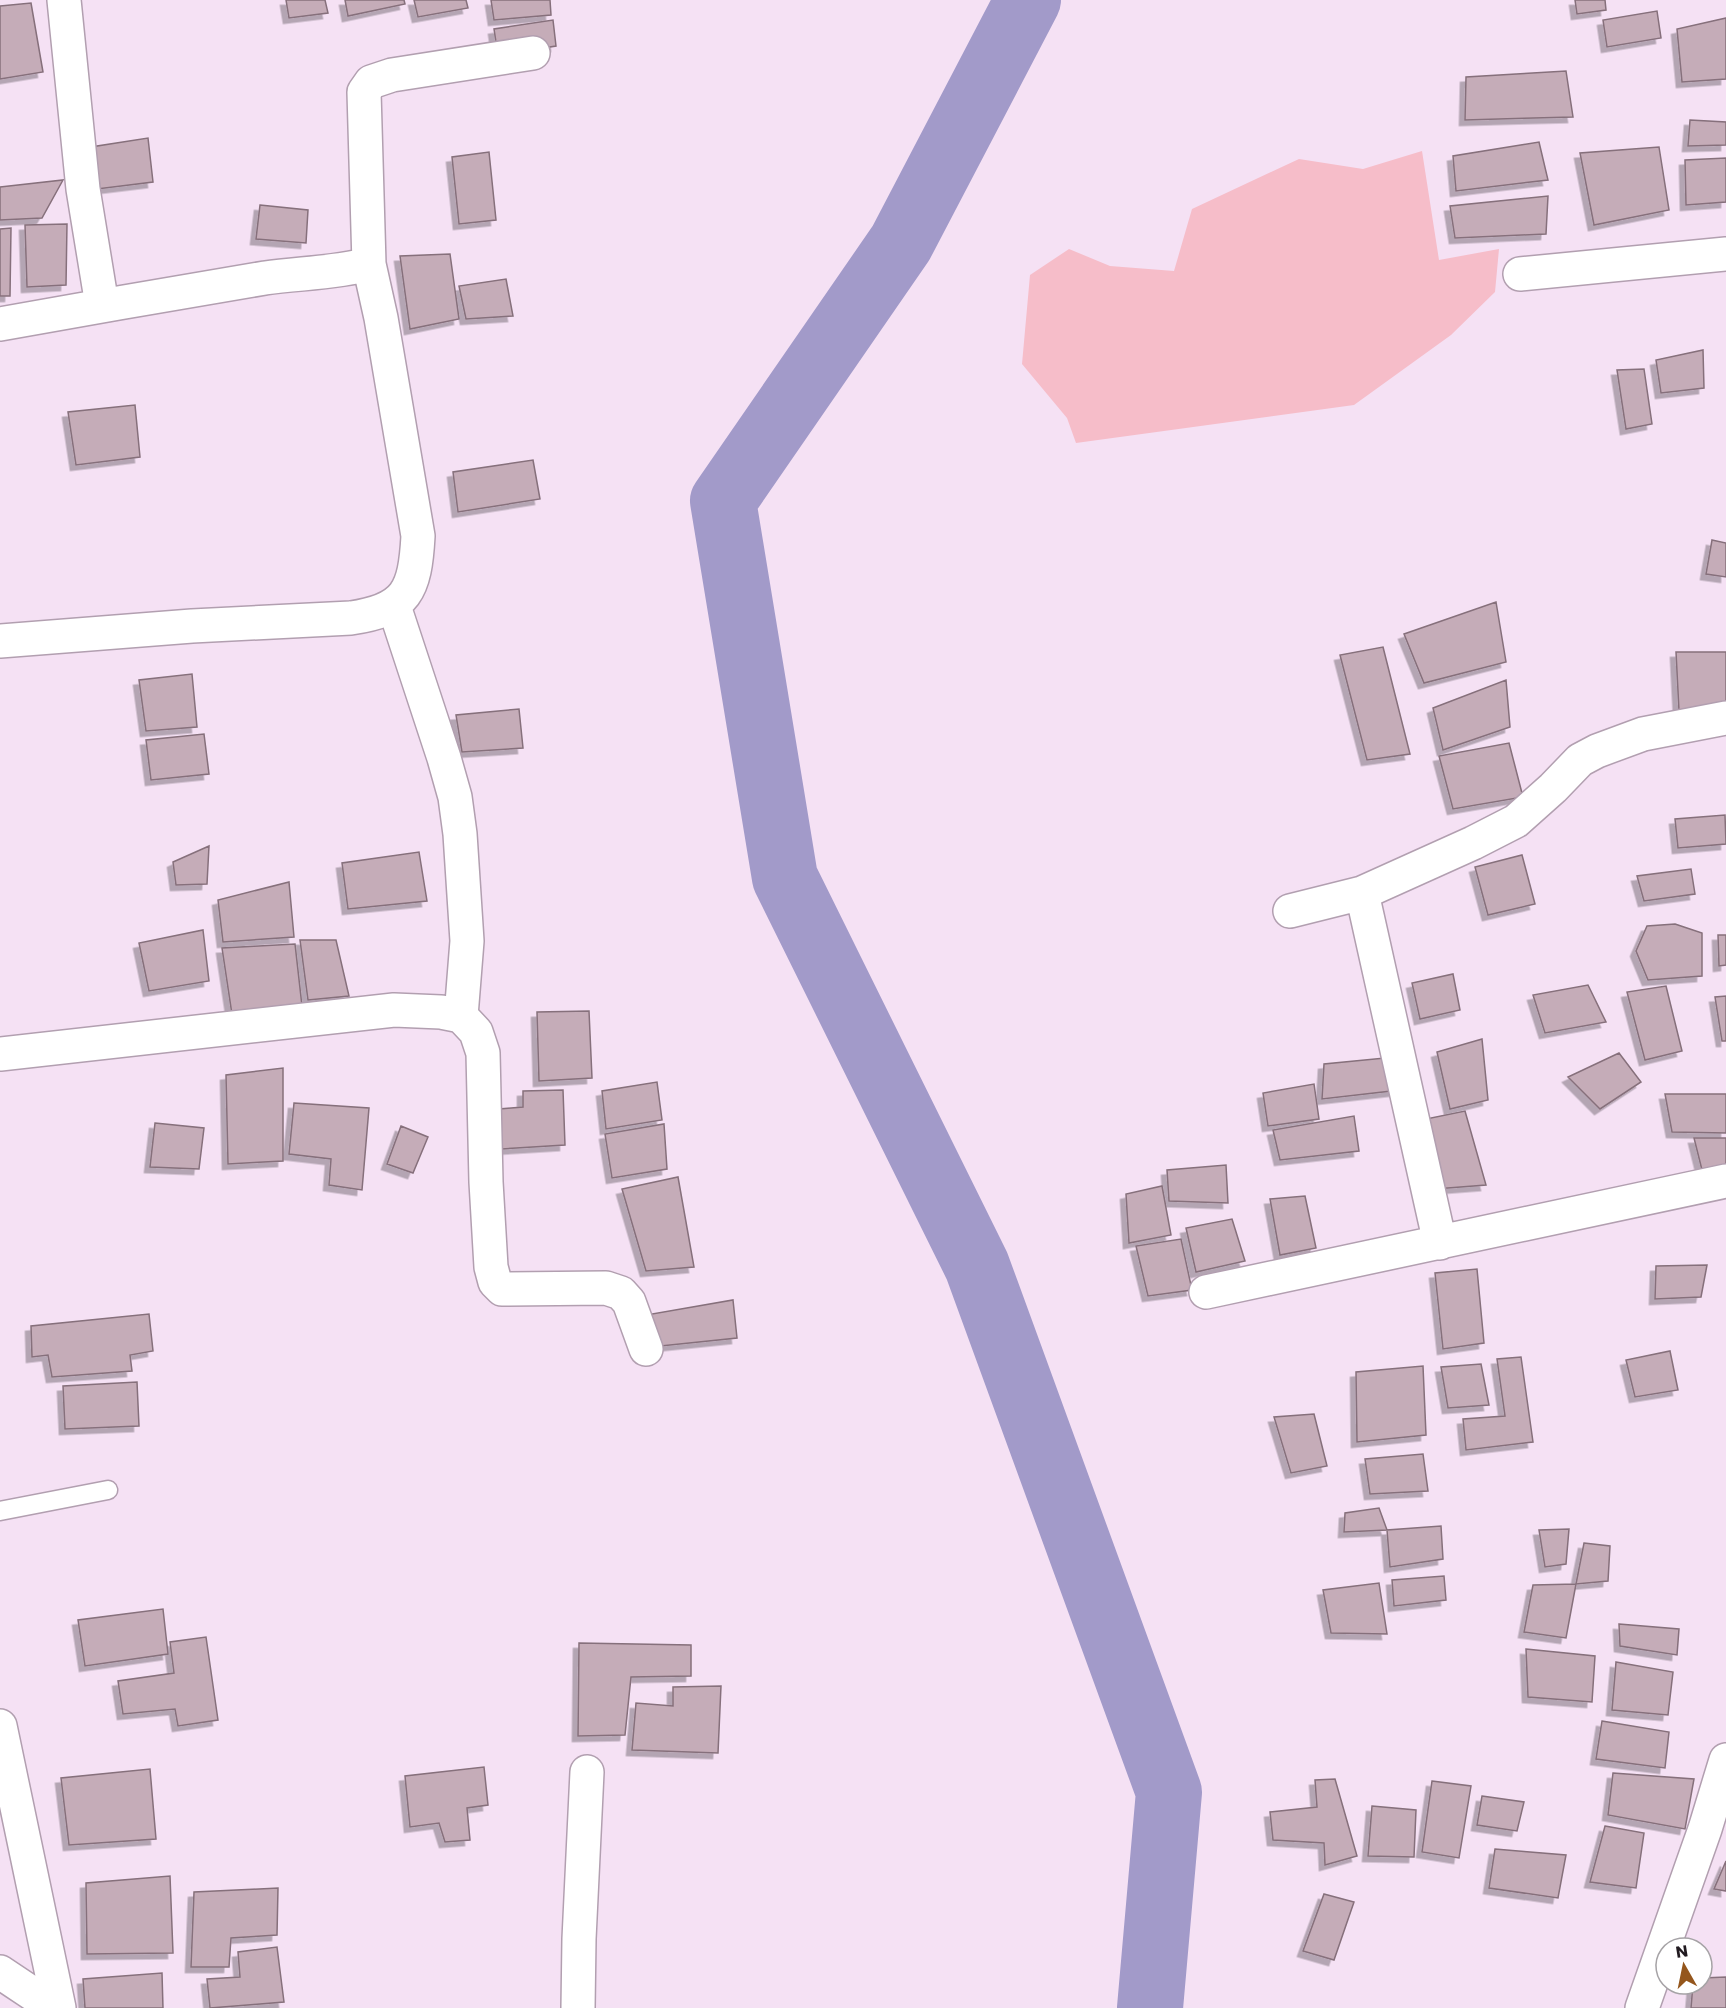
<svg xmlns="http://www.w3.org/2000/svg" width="1726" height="2008" font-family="Poppins,sans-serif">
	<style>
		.green { fill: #f6bdc9 }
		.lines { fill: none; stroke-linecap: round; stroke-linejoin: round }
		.river { stroke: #a29ac9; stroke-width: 66 }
		.building { fill: #c5acb8; stroke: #86707b; stroke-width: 1.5; filter: url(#shadow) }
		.lane-casing { stroke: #b29fb0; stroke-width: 21 }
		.street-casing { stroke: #b29fb0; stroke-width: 36 }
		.lane { stroke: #fff; stroke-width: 18 }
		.street { stroke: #fff; stroke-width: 33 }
	</style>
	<defs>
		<filter id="shadow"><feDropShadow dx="-5.5" dy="5.5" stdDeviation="0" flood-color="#0004"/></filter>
	</defs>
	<rect width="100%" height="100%" fill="#f5e1f4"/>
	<path class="green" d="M1422,151l17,109 60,-11 -4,43 -44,43 -97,70 -278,38 -9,-25 -45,-54 8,-89 39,-26 41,17 64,5 18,-62 107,-50 64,10z"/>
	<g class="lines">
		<path class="river" d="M1028,0l-127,243 -178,258 62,377 192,388 192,526 -19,216"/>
	</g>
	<path class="building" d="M286,0h39l3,13 -39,5z
		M345,0h59l1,4 -57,12z
		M414,0h52l2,8 -50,9z
		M491,0h59l1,15 -57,5z
		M1575,0h30l1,10 -29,4z
		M31,3l12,69 -43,7v-73z
		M1657,11l4,27 -54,9 -4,-27z
		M1726,18v61l-44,3 -5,-53z
		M553,20l3,26 -58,9 -4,-26z
		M1566,71l7,46 -108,3 1,-43z
		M1690,120l36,2v23l-38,1z
		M148,138l5,44 -56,7 -6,-42z
		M1539,142l9,38 -92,11 -3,-35z
		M1659,147l10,63 -75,15 -14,-72z
		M489,152l7,68 -37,4 -7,-67z
		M1726,158v44l-40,3 -1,-45z
		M63,180l-21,38 -42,2v-33z
		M1548,196l-2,38 -91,4 -5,-32z
		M260,205l48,5 -2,33 -50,-4z
		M67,224l-1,61 -39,2 -2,-62z
		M11,228l-1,68h-10v-67z
		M450,254l9,65 -49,10 -10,-73z
		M506,279l7,37 -47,3 -7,-33z
		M1703,350l1,38 -43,5 -5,-33z
		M1644,369l8,55 -26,5 -9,-59z
		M135,405l5,52 -64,8 -8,-53z
		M533,460l7,39 -82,13 -5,-40z
		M1712,540l14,3v34l-20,-3z
		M1496,602l10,60 -82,21 -20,-49z
		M1383,647l27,107 -43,6 -27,-105z
		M1676,652h50v54l-47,5z
		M192,674l5,53 -51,4 -7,-51z
		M1506,680l4,47 -67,23 -10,-42z
		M519,709l4,39 -61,4 -6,-37z
		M204,734l5,40 -58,6 -5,-40z
		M1509,743l14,54 -70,12 -14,-53z
		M1725,815l1,29 -48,4 -3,-29z
		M209,846l-2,38 -31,1 -3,-23z
		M419,852l8,49 -79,8 -6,-46z
		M1522,855l13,49 -47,11 -13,-48z
		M1691,869l4,25 -51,7 -7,-25z
		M289,882l5,55 -71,5 -5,-42z
		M1675,924l27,9v43l-54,4 -12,-29 11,-25z
		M203,930l6,51 -60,10 -10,-48z
		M1718,935h8v30l-7,1z
		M300,940h36l13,56 -41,4z
		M295,944l8,71 -70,6 -11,-73z
		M1453,974l7,36 -40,9 -8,-36z
		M1588,985l18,37 -61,11 -12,-38z
		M1666,986l16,65 -37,9 -18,-68z
		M1726,996v45h-4l-7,-44z
		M589,1011l3,67 -53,3 -2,-69z
		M1482,1039l6,61 -38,9 -13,-57z
		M1619,1053l22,29 -41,27 -32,-32z
		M1395,1057l5,33 -78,9 2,-35z
		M283,1068v93l-55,3 -2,-89z
		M657,1082l5,38 -56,9 -4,-38z
		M1314,1084l5,35 -51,7 -5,-33z
		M563,1090l2,55 -63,4 -3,-40 24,-2v-16z
		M1665,1094h61v39l-54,-1z
		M294,1103l75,5 -7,82 -33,-5 2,-26 -42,-5z
		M1465,1111l21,74 -51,4 -14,-69z
		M1354,1116l5,35 -79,9 -7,-30z
		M155,1123l49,5 -5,41 -49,-2z
		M664,1124l3,45 -55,9 -7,-44z
		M401,1126l27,11 -15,36 -26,-9z
		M1694,1138h32v34l-23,2z
		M1226,1165l2,38 -59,-2 -2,-31z
		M678,1177l16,90 -48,4 -24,-82z
		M1162,1186l9,49 -42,8 -3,-49z
		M1305,1196l11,52 -36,7 -10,-56z
		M1232,1219l13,42 -49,11 -10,-44z
		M1181,1239l11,51 -44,6 -12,-50z
		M1707,1265l-6,32 -46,2 1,-33z
		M1477,1269l7,74 -41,6 -8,-76z
		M733,1300l4,38 -86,9 -5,-32z
		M149,1314l4,37 -23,4 2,16 -80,6 -4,-22 -16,2 -1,-31z
		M1670,1351l8,39 -43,7 -9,-37z
		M1521,1357l12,85 -67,8 -3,-31 42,-3 -8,-57z
		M1481,1364l8,41 -41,3 -7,-41z
		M1423,1366l3,69 -69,7 -1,-70z
		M137,1382l2,44 -74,3 -2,-43z
		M1314,1414l13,52 -36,7 -17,-56z
		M1423,1454l5,37 -58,3 -5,-35z
		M1379,1508l8,22 -43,2 1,-19z
		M1441,1526l2,33 -53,8 -3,-37z
		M1569,1529l-3,35 -21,3 -6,-37z
		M1584,1543l26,3 -2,35 -32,3z
		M1444,1576l2,24 -52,6 -2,-26z
		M1379,1583l8,51 -56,-1 -8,-43z
		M1576,1584l-10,54 -42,-6 9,-47z
		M163,1609l5,45 -83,12 -7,-46z
		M1619,1624l60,5 -2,26 -57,-9z
		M206,1637l12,83 -40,6 -3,-17 -52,5 -5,-33 56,-8 -4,-31z
		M579,1643l112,2v31l-60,1 -6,58 -47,1z
		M1526,1649l69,7 -3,46 -64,-5z
		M1616,1662l57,10 -5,43 -56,-5z
		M721,1686l-3,67 -86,-3 4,-47 37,3v-19z
		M1602,1721l67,11 -4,36 -69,-9z
		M484,1767l4,38 -21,3 3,32 -25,2 -6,-19 -29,4 -5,-51z
		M150,1769l6,70 -87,6 -8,-67z
		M1613,1773l81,6 -9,50 -77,-14z
		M1335,1779l22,77 -32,9 -1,-22 -51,-3 -3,-28 47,-5 -2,-27z
		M1432,1781l39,5 -12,72 -37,-6z
		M1482,1796l42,6 -7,29 -40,-6z
		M1372,1806l44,4 -2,47 -46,-1z
		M1605,1826l39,7 -8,55 -46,-6z
		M1495,1849l71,6 -8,43 -69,-10z
		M1726,1861v30l-12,-2z
		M170,1876l3,77 -86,1 -1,-71z
		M278,1888l-1,47 -46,3 -2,29h-38l3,-75z
		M1324,1894l30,8 -20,58 -31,-9z
		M277,1947l7,55 -74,6 -3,-29 33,-2 -2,-25z
		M162,1973l1,35h-78l-2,-29z
		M1726,1977v31h-35l2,-24h9v-6z"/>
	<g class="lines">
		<defs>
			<path id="lane" d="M0,1511l108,-21"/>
			<path id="street" d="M64,0l19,189 19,116
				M369,264l-5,-172 7,-10 21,-7 141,-22
				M1520,274l206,-20
				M0,324c88,-16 177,-31 265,-46 35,-5 71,-5 104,-14l12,54 37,218c-3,54 -11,74 -67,82l-159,8 -192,15
				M394,606l50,152 11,39 5,37 7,107 -6,75
				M1290,911l72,-18
				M0,1054l394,-44 47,2 20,4 15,16 7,21 3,129 5,85 4,15 7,7 104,-1 15,5 8,9 17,47
				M1440,1243l-78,-350 111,-50 43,-22 37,-33 27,-28 17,-9 46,-17 83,-16
				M1206,1292l520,-111
				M0,1726l59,282
				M0,1972l54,36
				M578,2008l1,-69 8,-167
				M1642,2008l63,-179 21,-69"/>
		</defs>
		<use href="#lane" class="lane-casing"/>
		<use href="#street" class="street-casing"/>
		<use href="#lane" class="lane"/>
		<use href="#street" class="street"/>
	</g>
	<g transform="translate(1684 1966) rotate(351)"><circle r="28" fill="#ffffff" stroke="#a6a3a6" stroke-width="1.5"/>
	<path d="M0-4.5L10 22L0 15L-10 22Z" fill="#94561c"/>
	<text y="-9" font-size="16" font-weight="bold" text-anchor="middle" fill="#211a20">N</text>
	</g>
</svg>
